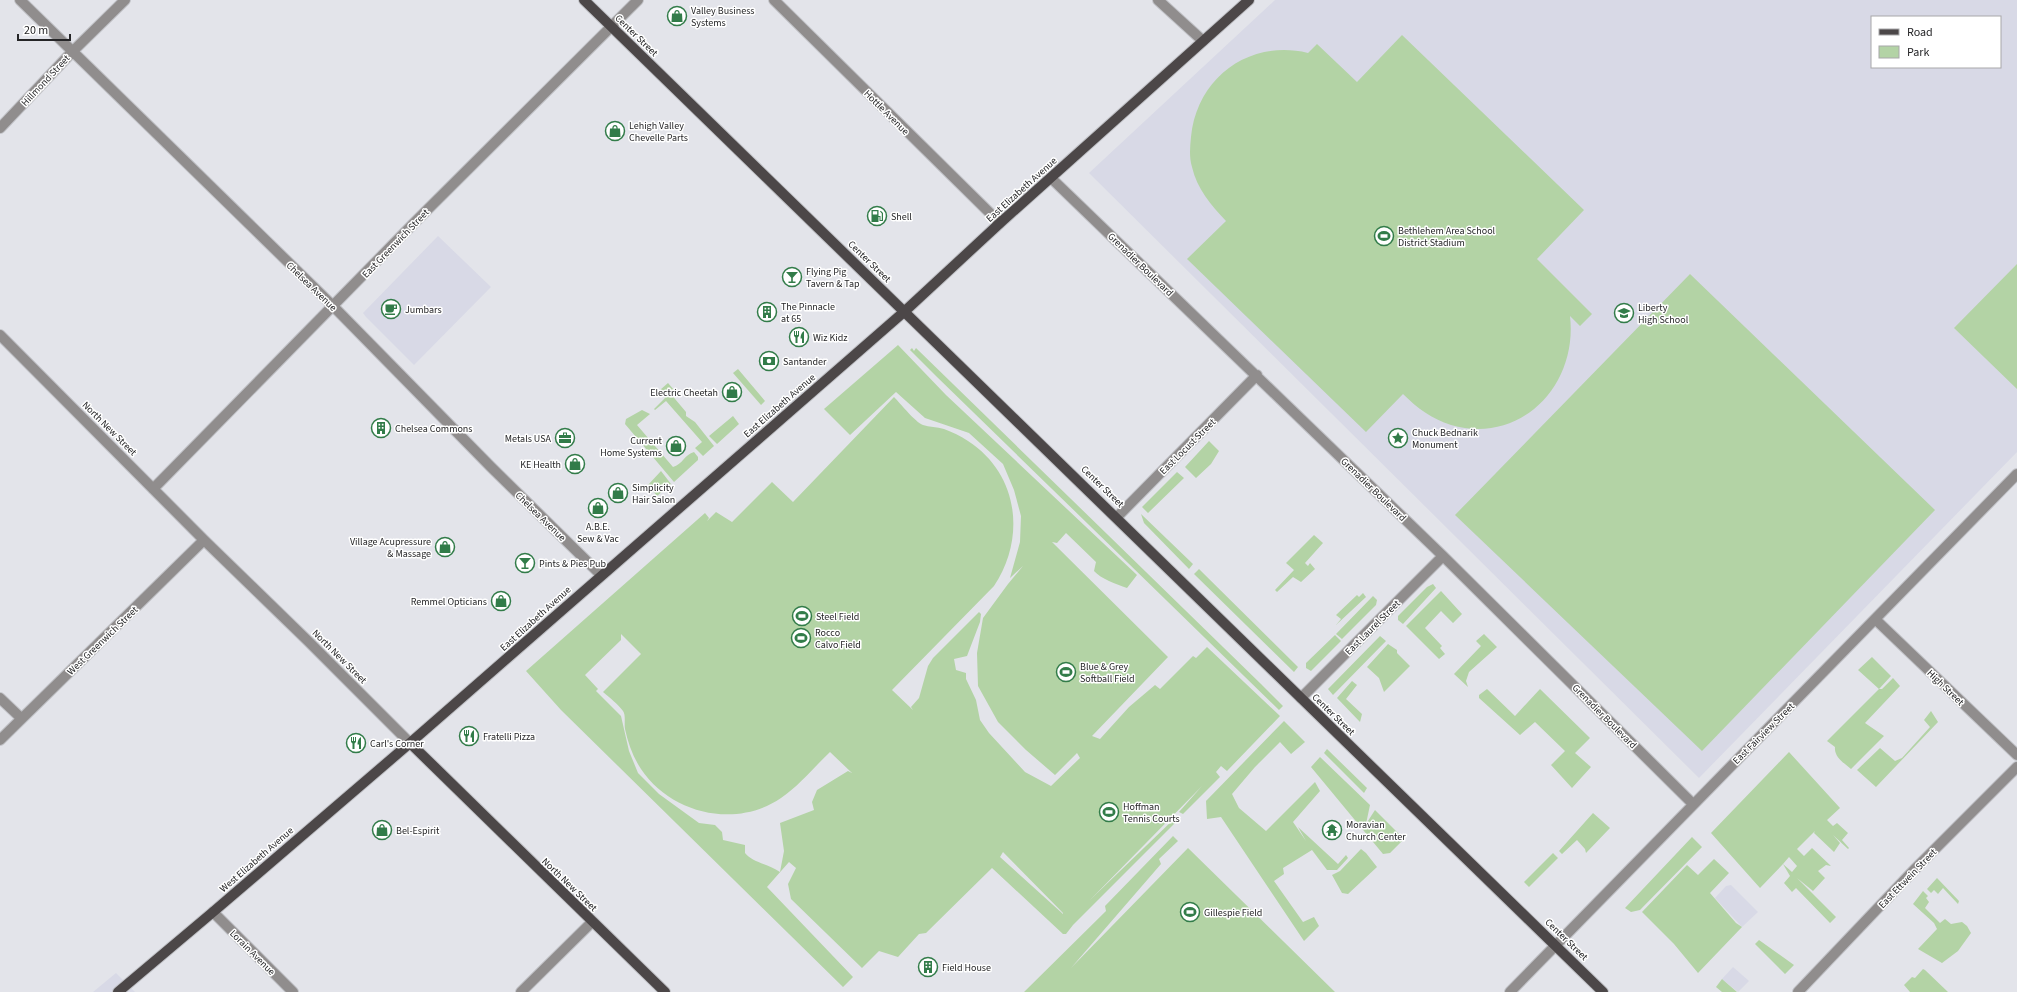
<svg xmlns="http://www.w3.org/2000/svg" width="2017" height="992" font-family="'Source Sans 3',sans-serif">
	<style>
		.built { fill: #d8d9e6; fill-rule: evenodd }
		.green { fill: #b3d3a5; fill-rule: evenodd }
		.lines { fill: none; stroke-linecap: round; stroke-linejoin: round }
		.minor-casing { stroke: #c1c2c7; stroke-width: 12 }
		.major-casing { stroke: #c1c2c7; stroke-width: 12 }
		.minor { stroke: #908d8d; stroke-width: 10 }
		.major { stroke: #4c4748; stroke-width: 10 }
		.labels { text-anchor: middle; stroke-width: 3; stroke-linejoin: round; paint-order: stroke }
		.poi-label { font-size: 10px; fill: #252527; stroke: #fff; text-anchor: start }
		.street-label { font-size: 10px; fill: #252527; stroke: #fff }
	</style>
	<rect width="100%" height="100%" fill="#e3e4ea"/>
	<path class="built" d="M1275,0h742v452l-318,326 -610,-605zM1872,17h128v50h-128z
		M438,236l53,51 -77,78 -48,-48 -3,-4z
		M1731,885l27,27 -16,15 -27,-29 11,-12z
		M1733,967l16,14 -11,11 -16,-13z
		M116,973l19,19h-42z"/>
	<path class="green" d="M1402,35l182,175 -47,49 55,55 -12,12 -10,-10c8,69 -49,129 -119,109 -19,-6 -34,-17 -48,-31l-37,38 -179,-173 39,-38c-15,-16 -29,-32 -34,-54 -3,-10 -2,-20 -1,-30 6,-60 59,-98 117,-84l9,-9 40,38z
		M2017,264v125l-63,-61z
		M1690,274l245,236 -233,241 -247,-236z
		M898,345l48,50 191,180 -10,13c-11,-4 -26,-9 -33,-17l2,-9 -30,-29 -9,10 -5,-1 116,115 -76,79 8,3 29,-32 26,-22 5,4 33,-33 3,2 11,-11 73,69 -53,55 -6,-5 -5,6 4,5 -37,37 -4,-2 23,-26 -112,114 85,-82 3,2 -105,105 -7,9h-3l-71,-66 -66,65 -7,1 -21,23 -19,-6 -17,17 -71,-69 -3,-15 8,-16 -7,-6 -22,25 86,90 -10,10 -282,-277 -35,-39 179,-158 4,5 -2,3 9,-9 16,10 40,-40 21,20 101,-105c7,7 21,25 29,28 6,2 14,2 21,4 8,3 17,7 24,12 51,33 58,97 26,145l-102,104 21,20 -2,-3 8,-9 9,-32 5,-8 46,-46 2,2 -1,8 -13,34 -13,3 2,11 10,3v6l10,21 4,20 9,13 36,39 26,14 29,-28 -3,-5 -22,22 -29,-25 -28,-28 -20,-36 -1,-33 6,-35 25,-34 15,-18 -13,12 10,-36 1,-26 -7,-26 -11,-26 -34,-31 -44,-15 -29,-26 -46,43 -26,-26zM621,634l20,20 -38,38c7,6 15,12 20,19 3,4 1,13 2,18 3,14 8,28 16,40 30,45 95,60 140,29 19,-13 33,-31 49,-46l22,21 -4,-2 -31,19 -5,12 2,8 -34,13 4,28 -4,21c-11,-8 -27,-9 -35,-19v-8l-22,-5 -1,-8 -7,-7 -16,-2 -40,-29 -21,-21 -9,-22 -8,-35 -25,-25 2,-2 -13,-14 36,-35zM1003,852l60,61v1l-63,-57z
		M912,348l2,3 2,-3 345,336 22,22 -4,4 -343,-334 -26,-26z
		M738,369l27,32 -4,4 -28,-32z
		M668,383l6,7 -4,3 16,19v4l9,6 19,24 -11,10 -8,-8 7,-6 -36,-41 -11,9 -1,-1 11,-11 -5,-8z
		M642,410l8,4 -13,11 36,42c9,-2 12,-13 21,-15l4,5v3l-24,22 -49,-58 1,-5z
		M733,416l6,8 -22,20 -8,-8z
		M1209,441l10,10 -8,13 -15,14 -11,-11z
		M661,471l10,13 -14,12 -9,-11z
		M1177,472l7,6 -36,35 -6,-6z
		M1141,514l52,50 -4,5 -45,-46z
		M1314,535l9,8 -18,20 3,3 2,-3 5,6 -14,13 -8,-5 -16,15 -2,-2 19,-20 -8,-7z
		M1199,569l99,98 -4,5 -100,-98z
		M1433,584l3,4 -33,36 -5,-4v-4l29,-29z
		M1441,591l21,23 -9,9 -12,-12 -16,17 17,18 -2,2 5,6 -6,5 -33,-33z
		M1363,593l3,4 -30,28 5,-6 -5,-4 21,-20 2,2z
		M1373,596l4,4 -1,5 -34,34 -6,-5z
		M1484,634l13,13 -28,25 -3,9 2,6 -14,-13 27,-28 -5,-5z
		M1335,635l6,6 -30,30 -5,-3v-5z
		M1380,636l6,5 -53,54 -5,-6z
		M1388,644l9,6v3l13,13 -26,26 -5,-14 -12,-11z
		M1872,657l19,19 -12,13h3l11,-11 7,8 -35,37 19,13 -33,33c-7,-6 -17,-12 -16,-22l-8,-6 52,-52 -21,-19z
		M1352,681l5,4 -11,14 16,15 -2,8 -23,-24z
		M1487,689l28,27 25,-27 50,49 -15,15 16,14 -19,21 -21,-23 14,-14 -30,-29 -15,13 -41,-37v-3z
		M1931,711l7,11 -62,65 -19,-17 23,-22 15,13 7,-3 28,-31 -6,-7z
		M1284,721l21,21 -14,12 -11,-12 -25,25 -23,27 7,14 27,23 49,-49 5,9 -27,31 13,19 -8,-14 40,37 8,-9 2,3 -11,12h-10l-15,-20 -29,18 1,6 -10,7 29,41 11,-5 5,9 -15,15 -83,-124 -14,2 -1,-18z
		M1327,749l40,39 -3,5 -40,-40z
		M1789,752l51,56 -13,12 6,6 4,-3 11,10 -6,7 7,8 -1,1 -15,-14 7,8 -6,9 -20,-19 1,-2 -18,18 7,7 8,-8 19,18 -5,-1 -8,6 7,7 -12,13 -16,-13 39,39 -6,6 -34,-35 -4,4 -8,-9 6,-7 -7,-12 -23,24 -49,-55zM1789,857l8,9 -5,6 -9,-8z
		M1320,757l50,48 -4,19 9,-14 24,24 4,6 -13,13 -7,1 -72,-87z
		M1593,813l17,15 -24,25 -1,-4 -8,-9 -15,14 -3,-3z
		M1173,836l5,5 -19,18 2,5 -90,104 117,-120 147,144h-311l82,-81 -1,-5z
		M1692,837l10,10 -62,63 -9,2 -6,-4z
		M1361,849l5,4 11,14 -29,27 -6,-1 -10,-18 8,-4z
		M1553,853l5,5 -29,29 -5,-5z
		M1714,859l15,14 -19,20 26,30 6,4 -44,46 -24,-29 -32,-32 45,-47 11,10z
		M1937,878l22,23 -1,3 -15,-16 -5,6 -4,-4 -3,3 -4,-4z
		M1923,891l5,5 -2,2 3,4 -4,6 15,15 5,-4 6,5 11,-2 5,4 4,7 -13,18 -16,12 -24,-14 19,-20 -3,-6 -21,-19z
		M1759,940l35,25 -9,9 -30,-30z
		M1923,969l2,1 23,22h-38l-6,-7 8,-8 3,1z
		M1722,979l15,13h-15l-6,-5z"/>
	<g class="lines">
		<defs>
			<path id="minor" d="M20,0l313,306 158,161 110,108
				M774,0l226,223
				M1158,0l45,41
				M0,128l72,-76 53,-52
				M1051,178l392,378 250,248
				M0,335l204,205 104,101 102,102
				M153,489l263,-268 222,-221
				M1117,517l140,-142
				M1875,619l142,136
				M0,698l21,20
				M1301,698l142,-142
				M0,740l204,-200
				M213,912l80,80
				M521,992l71,-70
				M1510,992l507,-518
				M1798,992l118,-124 101,-101"/>
			<path id="major" d="M584,0l1019,992
				M410,743l255,249
				M118,992l95,-80 197,-169 495,-432 95,-88 249,-223"/>
		</defs>
		<use href="#minor" class="minor-casing"/>
		<use href="#major" class="major-casing"/>
		<use href="#minor" class="minor"/>
		<use href="#major" class="major"/>
	</g>
	<defs>
		<symbol id="shop-ring" viewBox="-11 -11 22 22"><circle r="9.5" fill="#fff" stroke="#327c49" stroke-width="1.5"/><path d="M-5-2.5h2.3a2.7 3.5 0 0 1 5.4 0H5L5.5 6h-11ZM-1.5-2.5h3a1.5 2.3 0 0 0-3 0Z" fill="#327c49"/></symbol>
		<symbol id="fuel-ring" viewBox="-11 -11 22 22"><circle r="9.5" fill="#fff" stroke="#327c49" stroke-width="1.5"/><path d="M-5.5-6h7V0h2V4h1.3V-2.5L3-4.5l.8-.8L6-3V5H2.5V1h-1V6h-7ZM-4.2-4.7v3.2H.2V-4.7Z" fill="#327c49"/></symbol>
		<symbol id="stadium-ring" viewBox="-11 -11 22 22"><circle r="9.5" fill="#fff" stroke="#327c49" stroke-width="1.5"/><path d="M0-5a6.5 5 0 1 0 0 10a6.5 5 0 1 0 0-10ZM-3.5-1.8h7v3.6h-7Z" fill="#327c49"/></symbol>
		<symbol id="bar-ring" viewBox="-11 -11 22 22"><circle r="9.5" fill="#fff" stroke="#327c49" stroke-width="1.5"/><path d="M-6-5H6L.8 .8V4.5H3.5V6h-7V4.5H-.8V.8Z" fill="#327c49"/></symbol>
		<symbol id="cafe-ring" viewBox="-11 -11 22 22"><circle r="9.5" fill="#fff" stroke="#327c49" stroke-width="1.5"/><path d="M-5.5-4.5H6V0H3Q3 3.5 0 3.5H-2.5Q-5.5 3.5-5.5 0ZM3-3.2v2h1.7v-2ZM-6 4.5H4V6H-6Z" fill="#327c49"/></symbol>
		<symbol id="building-ring" viewBox="-11 -11 22 22"><circle r="9.5" fill="#fff" stroke="#327c49" stroke-width="1.5"/><path d="M-4-6H4V6H1V3H-1V6H-4ZM-2.5-4.3h1.7v1.8h-1.7ZM.8-4.3h1.7v1.8H.8ZM-2.5-1h1.7V.8h-1.7ZM.8-1h1.7V.8H.8Z" fill="#327c49"/></symbol>
		<symbol id="school-ring" viewBox="-11 -11 22 22"><circle r="9.5" fill="#fff" stroke="#327c49" stroke-width="1.5"/><path d="M0-5L7-2L0 1L-7-2ZM-4 1L0 2.5L4 1V4Q0 6-4 4Z" fill="#327c49"/></symbol>
		<symbol id="restaurant-ring" viewBox="-11 -11 22 22"><circle r="9.5" fill="#fff" stroke="#327c49" stroke-width="1.5"/><path d="M-5-6h1v4h1v-4h1v4h1v-4h1v5L-1.5 .5V6h-2V.5L-5-1ZM5-6V6H3V1.5H1.5Q1.5-4 5-6Z" fill="#327c49"/></symbol>
		<symbol id="bank-ring" viewBox="-11 -11 22 22"><circle r="9.5" fill="#fff" stroke="#327c49" stroke-width="1.5"/><path d="M-6-4H6V4H-6ZM0-2.3a2.3 2.3 0 1 0 0 4.6a2.3 2.3 0 1 0 0-4.6Z" fill="#327c49"/></symbol>
		<symbol id="office-ring" viewBox="-11 -11 22 22"><circle r="9.5" fill="#fff" stroke="#327c49" stroke-width="1.5"/><path d="M-6-3h4V-5.5h4V-3h4V5H-6ZM-1-4.5V-3h2v-1.5ZM-6 0V1H6V0Z" fill="#327c49"/></symbol>
		<symbol id="sight-ring" viewBox="-11 -11 22 22"><circle r="9.5" fill="#fff" stroke="#327c49" stroke-width="1.5"/><path d="M0-6L1.8-2.2L6-1.7L2.9 1.2L3.7 5.4L0 3.3L-3.7 5.4L-2.9 1.2L-6-1.7L-1.8-2.2Z" fill="#327c49"/></symbol>
		<symbol id="temple-ring" viewBox="-11 -11 22 22"><circle r="9.5" fill="#fff" stroke="#327c49" stroke-width="1.5"/><path d="M0-6L5-2H3V0L6.5 2.5H4V6H1.5V3h-3V6H-4V2.5H-6.5L-3 0V-2H-5Z" fill="#327c49"/></symbol>
	</defs>
	<g fill-rule="evenodd">
		<use href="#shop-ring" x="666" y="5" width="22" height="22"/>
		<use href="#shop-ring" x="604" y="120" width="22" height="22"/>
		<use href="#fuel-ring" x="866" y="205" width="22" height="22"/>
		<use href="#stadium-ring" x="1373" y="225" width="22" height="22"/>
		<use href="#bar-ring" x="781" y="266" width="22" height="22"/>
		<use href="#cafe-ring" x="380" y="298" width="22" height="22"/>
		<use href="#building-ring" x="756" y="301" width="22" height="22"/>
		<use href="#school-ring" x="1613" y="302" width="22" height="22"/>
		<use href="#restaurant-ring" x="788" y="326" width="22" height="22"/>
		<use href="#bank-ring" x="758" y="350" width="22" height="22"/>
		<use href="#shop-ring" x="721" y="381" width="22" height="22"/>
		<use href="#building-ring" x="370" y="417" width="22" height="22"/>
		<use href="#office-ring" x="554" y="427" width="22" height="22"/>
		<use href="#sight-ring" x="1387" y="427" width="22" height="22"/>
		<use href="#shop-ring" x="665" y="435" width="22" height="22"/>
		<use href="#shop-ring" x="564" y="453" width="22" height="22"/>
		<use href="#shop-ring" x="607" y="482" width="22" height="22"/>
		<use href="#shop-ring" x="587" y="497" width="22" height="22"/>
		<use href="#shop-ring" x="434" y="536" width="22" height="22"/>
		<use href="#bar-ring" x="514" y="552" width="22" height="22"/>
		<use href="#shop-ring" x="490" y="590" width="22" height="22"/>
		<use href="#stadium-ring" x="791" y="605" width="22" height="22"/>
		<use href="#stadium-ring" x="790" y="627" width="22" height="22"/>
		<use href="#stadium-ring" x="1055" y="661" width="22" height="22"/>
		<use href="#restaurant-ring" x="458" y="725" width="22" height="22"/>
		<use href="#restaurant-ring" x="345" y="732" width="22" height="22"/>
		<use href="#stadium-ring" x="1098" y="801" width="22" height="22"/>
		<use href="#shop-ring" x="371" y="819" width="22" height="22"/>
		<use href="#temple-ring" x="1321" y="819" width="22" height="22"/>
		<use href="#stadium-ring" x="1179" y="901" width="22" height="22"/>
		<use href="#building-ring" x="917" y="956" width="22" height="22"/>
	</g>
	<g class="labels">
		<g class="poi-label">
			<text x="691" y="14">Valley Business<tspan x="691" dy="12">Systems</tspan></text>
			<text x="629" y="129">Lehigh Valley<tspan x="629" dy="12">Chevelle Parts</tspan></text>
			<text x="891" y="220">Shell</text>
			<text x="1398" y="234">Bethlehem Area School<tspan x="1398" dy="12">District Stadium</tspan></text>
			<text x="806" y="275">Flying Pig<tspan x="806" dy="12">Tavern &amp; Tap</tspan></text>
			<text x="781" y="310">The Pinnacle<tspan x="781" dy="12">at 65</tspan></text>
			<text x="1638" y="311">Liberty<tspan x="1638" dy="12">High School</tspan></text>
			<text x="405" y="313">Jumbars</text>
			<text x="813" y="341">Wiz Kidz</text>
			<text x="783" y="365">Santander</text>
			<text x="718" y="396" text-anchor="end">Electric Cheetah</text>
			<text x="395" y="432">Chelsea Commons</text>
			<text x="1412" y="436">Chuck Bednarik<tspan x="1412" dy="12">Monument</tspan></text>
			<text x="551" y="442" text-anchor="end">Metals USA</text>
			<text x="662" y="444" text-anchor="end">Current<tspan x="662" dy="12">Home Systems</tspan></text>
			<text x="561" y="468" text-anchor="end">KE Health</text>
			<text x="632" y="491">Simplicity<tspan x="632" dy="12">Hair Salon</tspan></text>
			<text x="598" y="530" text-anchor="middle">A.B.E.<tspan x="598" dy="12">Sew &amp; Vac</tspan></text>
			<text x="431" y="545" text-anchor="end">Village Acupressure<tspan x="431" dy="12">&amp; Massage</tspan></text>
			<text x="539" y="567">Pints &amp; Pies Pub</text>
			<text x="487" y="605" text-anchor="end">Remmel Opticians</text>
			<text x="816" y="620">Steel Field</text>
			<text x="815" y="636">Rocco<tspan x="815" dy="12">Calvo Field</tspan></text>
			<text x="1080" y="670">Blue &amp; Grey<tspan x="1080" dy="12">Softball Field</tspan></text>
			<text x="483" y="740">Fratelli Pizza</text>
			<text x="370" y="747">Carl's Corner</text>
			<text x="1123" y="810">Hoffman<tspan x="1123" dy="12">Tennis Courts</tspan></text>
			<text x="1346" y="828">Moravian<tspan x="1346" dy="12">Church Center</tspan></text>
			<text x="396" y="834">Bel-Espirit</text>
			<text x="1204" y="916">Gillespie Field</text>
			<text x="942" y="971">Field House</text>
		</g>
		<g class="street-label">
			<text transform="translate(637 35) rotate(44)" y="4">Center Street</text>
			<text transform="translate(45 80) rotate(-47)" y="4">Hillmond Street</text>
			<text transform="translate(887 112) rotate(45)" y="4">Hottle Avenue</text>
			<text transform="translate(1021 189) rotate(-42)" y="4">East Elizabeth Avenue</text>
			<text transform="translate(395 243) rotate(-46)" y="4">East Greenwich Street</text>
			<text transform="translate(870 261) rotate(44)" y="4">Center Street</text>
			<text transform="translate(1141 264) rotate(44)" y="4">Grenadier Boulevard</text>
			<text transform="translate(312 286) rotate(44)" y="4">Chelsea Avenue</text>
			<text transform="translate(779 405) rotate(-41)" y="4">East Elizabeth Avenue</text>
			<text transform="translate(110 428) rotate(45)" y="4">North New Street</text>
			<text transform="translate(1187 446) rotate(-45)" y="4">East Locust Street</text>
			<text transform="translate(1103 486) rotate(44)" y="4">Center Street</text>
			<text transform="translate(1374 489) rotate(44)" y="4">Grenadier Boulevard</text>
			<text transform="translate(541 516) rotate(44)" y="4">Chelsea Avenue</text>
			<text transform="translate(535 618) rotate(-42)" y="4">East Elizabeth Avenue</text>
			<text transform="translate(1372 627) rotate(-45)" y="4">East Laurel Street</text>
			<text transform="translate(102 640) rotate(-44)" y="4">West Greenwich Street</text>
			<text transform="translate(340 656) rotate(45)" y="4">North New Street</text>
			<text transform="translate(1946 687) rotate(44)" y="4">High Street</text>
			<text transform="translate(1334 714) rotate(44)" y="4">Center Street</text>
			<text transform="translate(1605 716) rotate(45)" y="4">Grenadier Boulevard</text>
			<text transform="translate(1763 733) rotate(-45)" y="4">East Fairview Street</text>
			<text transform="translate(256 859) rotate(-41)" y="4">West Elizabeth Avenue</text>
			<text transform="translate(1907 878) rotate(-46)" y="4">East Ettwein Street</text>
			<text transform="translate(570 884) rotate(44)" y="4">North New Street</text>
			<text transform="translate(1567 939) rotate(44)" y="4">Center Street</text>
			<text transform="translate(253 952) rotate(45)" y="4">Lorain Avenue</text>
		</g>
	</g>
	<rect x="1871" y="16" width="130" height="52" fill="#ffffff" stroke="#a8a8a9"/>
	<rect x="1879" y="29" width="20" height="6" fill="#4c4748" stroke="#a8a8a9"/>
	<text x="1907" y="36" font-size="12" fill="#252527">Road</text>
	<rect x="1879" y="46" width="20" height="12" fill="#b3d3a5" stroke="#a8a8a9"/>
	<text x="1907" y="56" font-size="12" fill="#252527">Park</text>
	<path d="M18 34v6h52v-6" fill="none" stroke="#252527" stroke-width="2"/>
	<text x="24" y="34" font-size="12" fill="#252527" stroke="#ffffff" stroke-width="3" paint-order="stroke">20 m</text>
</svg>
